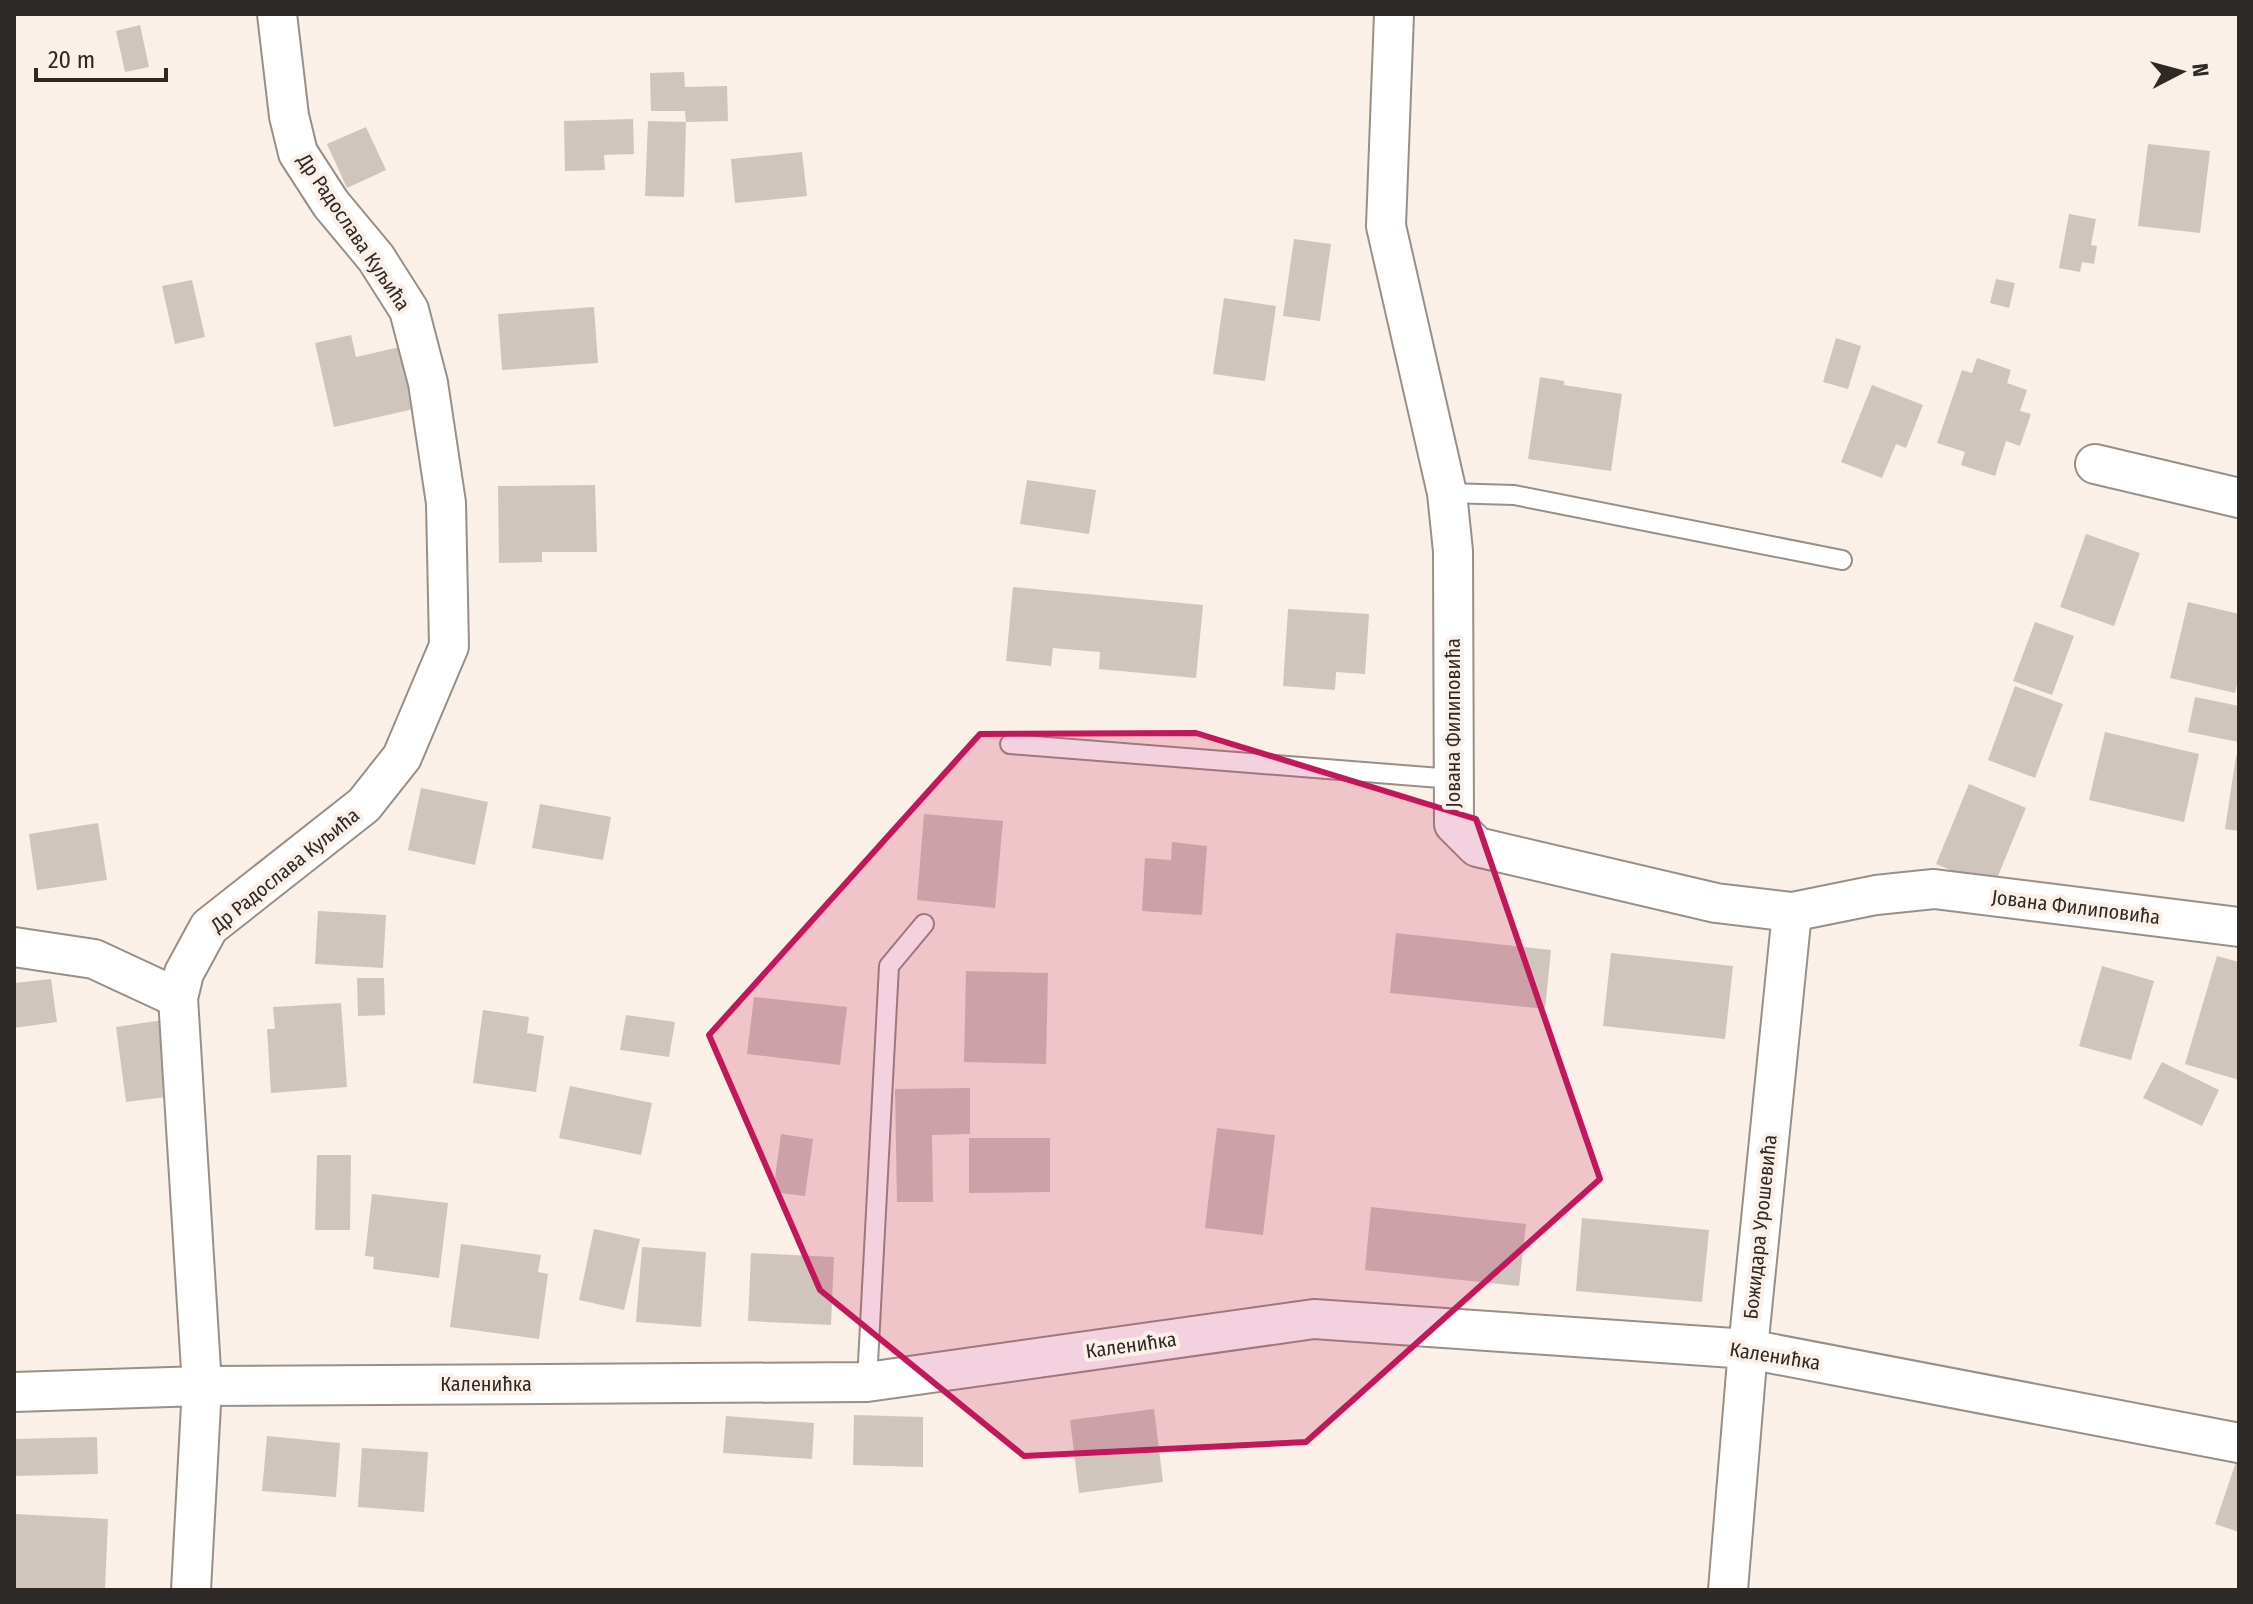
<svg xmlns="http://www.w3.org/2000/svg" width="2253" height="1604" font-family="'Fira Sans Condensed',sans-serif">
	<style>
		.building { fill: #cfc5bc }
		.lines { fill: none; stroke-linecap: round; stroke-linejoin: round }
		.lane-casing { stroke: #988f86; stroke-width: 22 }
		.street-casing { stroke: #988f86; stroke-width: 42 }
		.lane { stroke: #fff; stroke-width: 18 }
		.street { stroke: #fff; stroke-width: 38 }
		.marked { fill: #c2185b; fill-opacity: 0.2; stroke: #c2185b; stroke-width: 6; stroke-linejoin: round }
		.labels { text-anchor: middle; stroke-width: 8; stroke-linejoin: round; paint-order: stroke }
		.street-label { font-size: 20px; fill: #2d2926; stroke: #faf0e7 }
	</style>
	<rect width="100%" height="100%" fill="#faf0e7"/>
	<path class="building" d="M140,25l9,42 -24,5 -9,-41z
		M684,72l1,15 42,-1 1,35 -42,1 -1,-11h-34l-1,-38z
		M633,119l1,35 -30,1 1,15 -40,1 -1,-50z
		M648,121l38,1 -2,75 -39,-1z
		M366,127l20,43 -39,18 -20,-44z
		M2148,144l62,7 -10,82 -62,-7z
		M802,152l5,44 -72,7 -4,-44z
		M2069,214l27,5 -5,26 6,1 -3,18 -12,-2 -2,10 -21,-4z
		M1294,239l37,5 -11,77 -37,-5z
		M1996,279l19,4 -6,25 -19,-5z
		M192,280l13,57 -30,7 -13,-58z
		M1224,298l52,8 -11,75 -52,-7z
		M594,307l4,56 -96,7 -4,-56z
		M351,335l5,22 44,-10 14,62 -80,18 -19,-84z
		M1836,338l25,8 -13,43 -25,-7z
		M1977,358l34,12 -4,13 20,7 -7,21 11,3 -11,32 -14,-5 -11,35 -34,-11 4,-13 -28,-9 25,-73 10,3z
		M1540,377l24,4v4l58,9 -11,77 -83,-12z
		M1872,385l51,20 -17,43 -10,-4 -14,34 -41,-16z
		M1027,480l69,10 -7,44 -69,-10z
		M595,485l2,67h-55v10l-43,1 -1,-77z
		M2086,534l54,19 -26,73 -54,-19z
		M1013,587l190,18 -7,73 -97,-9 1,-17 -47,-4 -2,18 -45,-5z
		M2188,602l51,12v61l-4,18 -65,-15z
		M1288,609l81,5 -4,60 -29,-2 -1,18 -52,-4z
		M2035,622l39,14 -22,59 -39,-14z
		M2015,686l48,18 -28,74 -47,-18z
		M2195,697l44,9v36l-51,-10z
		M2105,732l94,22 -15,68 -95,-22z
		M2236,756l3,1v74l-14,-2z
		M1969,784l57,24 -33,80 -57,-24z
		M421,788l67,14 -13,63 -67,-15z
		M540,804l71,13 -8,43 -71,-12z
		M924,814l79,7 -8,87 -78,-8z
		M98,823l9,57 -70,10 -8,-56z
		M1172,842l35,4 -5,69 -60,-4 3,-53 26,2z
		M318,911l68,4 -3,53 -68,-4z
		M1396,933l155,17 -6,59 -155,-16z
		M1611,953l122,13 -8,73 -122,-13z
		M2217,956l22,6v118l-54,-16z
		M2102,966l52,15 -23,79 -52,-14z
		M966,971l82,2 -2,91 -82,-2z
		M357,978h27l1,37 -27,1z
		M51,979l6,43 -43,6v-45z
		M754,997l93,10 -7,58 -93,-11z
		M341,1003l6,84 -76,6 -4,-64h8l-2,-22z
		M483,1010l46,7 -2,16 17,3 -8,56 -63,-9z
		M626,1015l49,7 -6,35 -49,-7z
		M163,1020l11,76 -48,6 -10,-75z
		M2162,1062l57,28 -17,36 -59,-28z
		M570,1086l82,17 -11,52 -82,-17z
		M970,1088v46l-38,1 1,67h-36l-2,-113z
		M1217,1128l58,7 -12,100 -58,-7z
		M781,1134l32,5 -8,57 -32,-4z
		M969,1138h81v54l-81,1z
		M317,1155h34l-1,75h-35z
		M372,1194l76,9 -9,75 -66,-9 1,-12 -9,-1z
		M1371,1207l155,17 -7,62 -154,-16z
		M1582,1218l127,12 -7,72 -126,-11z
		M594,1229l46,10 -16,71 -45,-10z
		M461,1244l80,11 -3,17 10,2 -9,65 -89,-12z
		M642,1247l64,5 -5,75 -65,-5z
		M751,1253l83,4 -3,68 -83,-4z
		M1154,1409l9,73 -84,11 -9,-73z
		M854,1415l69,2v50l-70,-2z
		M726,1416l88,7 -2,36 -89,-6z
		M267,1436l73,7 -4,54 -74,-6z
		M97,1437l1,37 -84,2v-37z
		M362,1448l66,4 -4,60 -66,-5z
		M2239,1453v79l-24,-8z
		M16,1514l92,5 -3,71h-91z"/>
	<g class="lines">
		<defs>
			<path id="lane" d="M1447,493l67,2 328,65
				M1010,744l443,35
				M867,1382l22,-416 35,-42"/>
			<path id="street" d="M1394,14l-8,212 61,267 6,58 1,273 23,23 239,56 76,9 84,-17 58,-6 305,38
				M2095,464l144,34
				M14,947l80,12 84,39
				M14,1392l188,-6 665,-4 447,-63 434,30 491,94
				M191,1590l11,-204 -24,-388 6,-25 25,-46 155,-122 38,-48 47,-111 -3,-143 -18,-120 -19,-73 -33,-52 -45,-54 -33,-51 -9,-37 -12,-102
				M1728,1590l20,-241 44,-437"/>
		</defs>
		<use href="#lane" class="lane-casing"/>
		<use href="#street" class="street-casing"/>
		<use href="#lane" class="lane"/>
		<use href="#street" class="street"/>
	</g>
	<path class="marked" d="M1196,733l280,86 124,360 -294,263 -282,14 -204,-166 -111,-255 271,-301z"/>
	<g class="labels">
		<g class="street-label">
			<text transform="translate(354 232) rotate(56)" y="7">Др Радослава Куљића</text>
			<text transform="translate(1453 723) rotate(-90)" y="7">Јована Филиповића</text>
			<text transform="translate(285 870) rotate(-39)" y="7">Др Радослава Куљића</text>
			<text transform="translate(2076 907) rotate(7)" y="7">Јована Филиповића</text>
			<text transform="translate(1760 1227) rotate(-84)" y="7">Божидара Урошевића</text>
			<text transform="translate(1131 1345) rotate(-8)" y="7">Каленићка</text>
			<text transform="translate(1775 1356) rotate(9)" y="7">Каленићка</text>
			<text x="486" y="1391">Каленићка</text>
		</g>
	</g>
	<rect width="2253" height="1604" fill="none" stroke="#2d2926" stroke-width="32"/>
	<g transform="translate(2181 72) rotate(84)" stroke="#faf0e7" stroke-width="6" paint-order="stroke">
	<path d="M0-6L14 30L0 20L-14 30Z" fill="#2d2926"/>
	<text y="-12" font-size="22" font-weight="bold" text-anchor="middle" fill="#2d2926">N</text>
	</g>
	<path d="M36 68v12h130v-12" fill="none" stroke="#2d2926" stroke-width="4"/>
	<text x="48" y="68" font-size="24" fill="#2d2926" stroke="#faf0e7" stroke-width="6" paint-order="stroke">20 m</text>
</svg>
